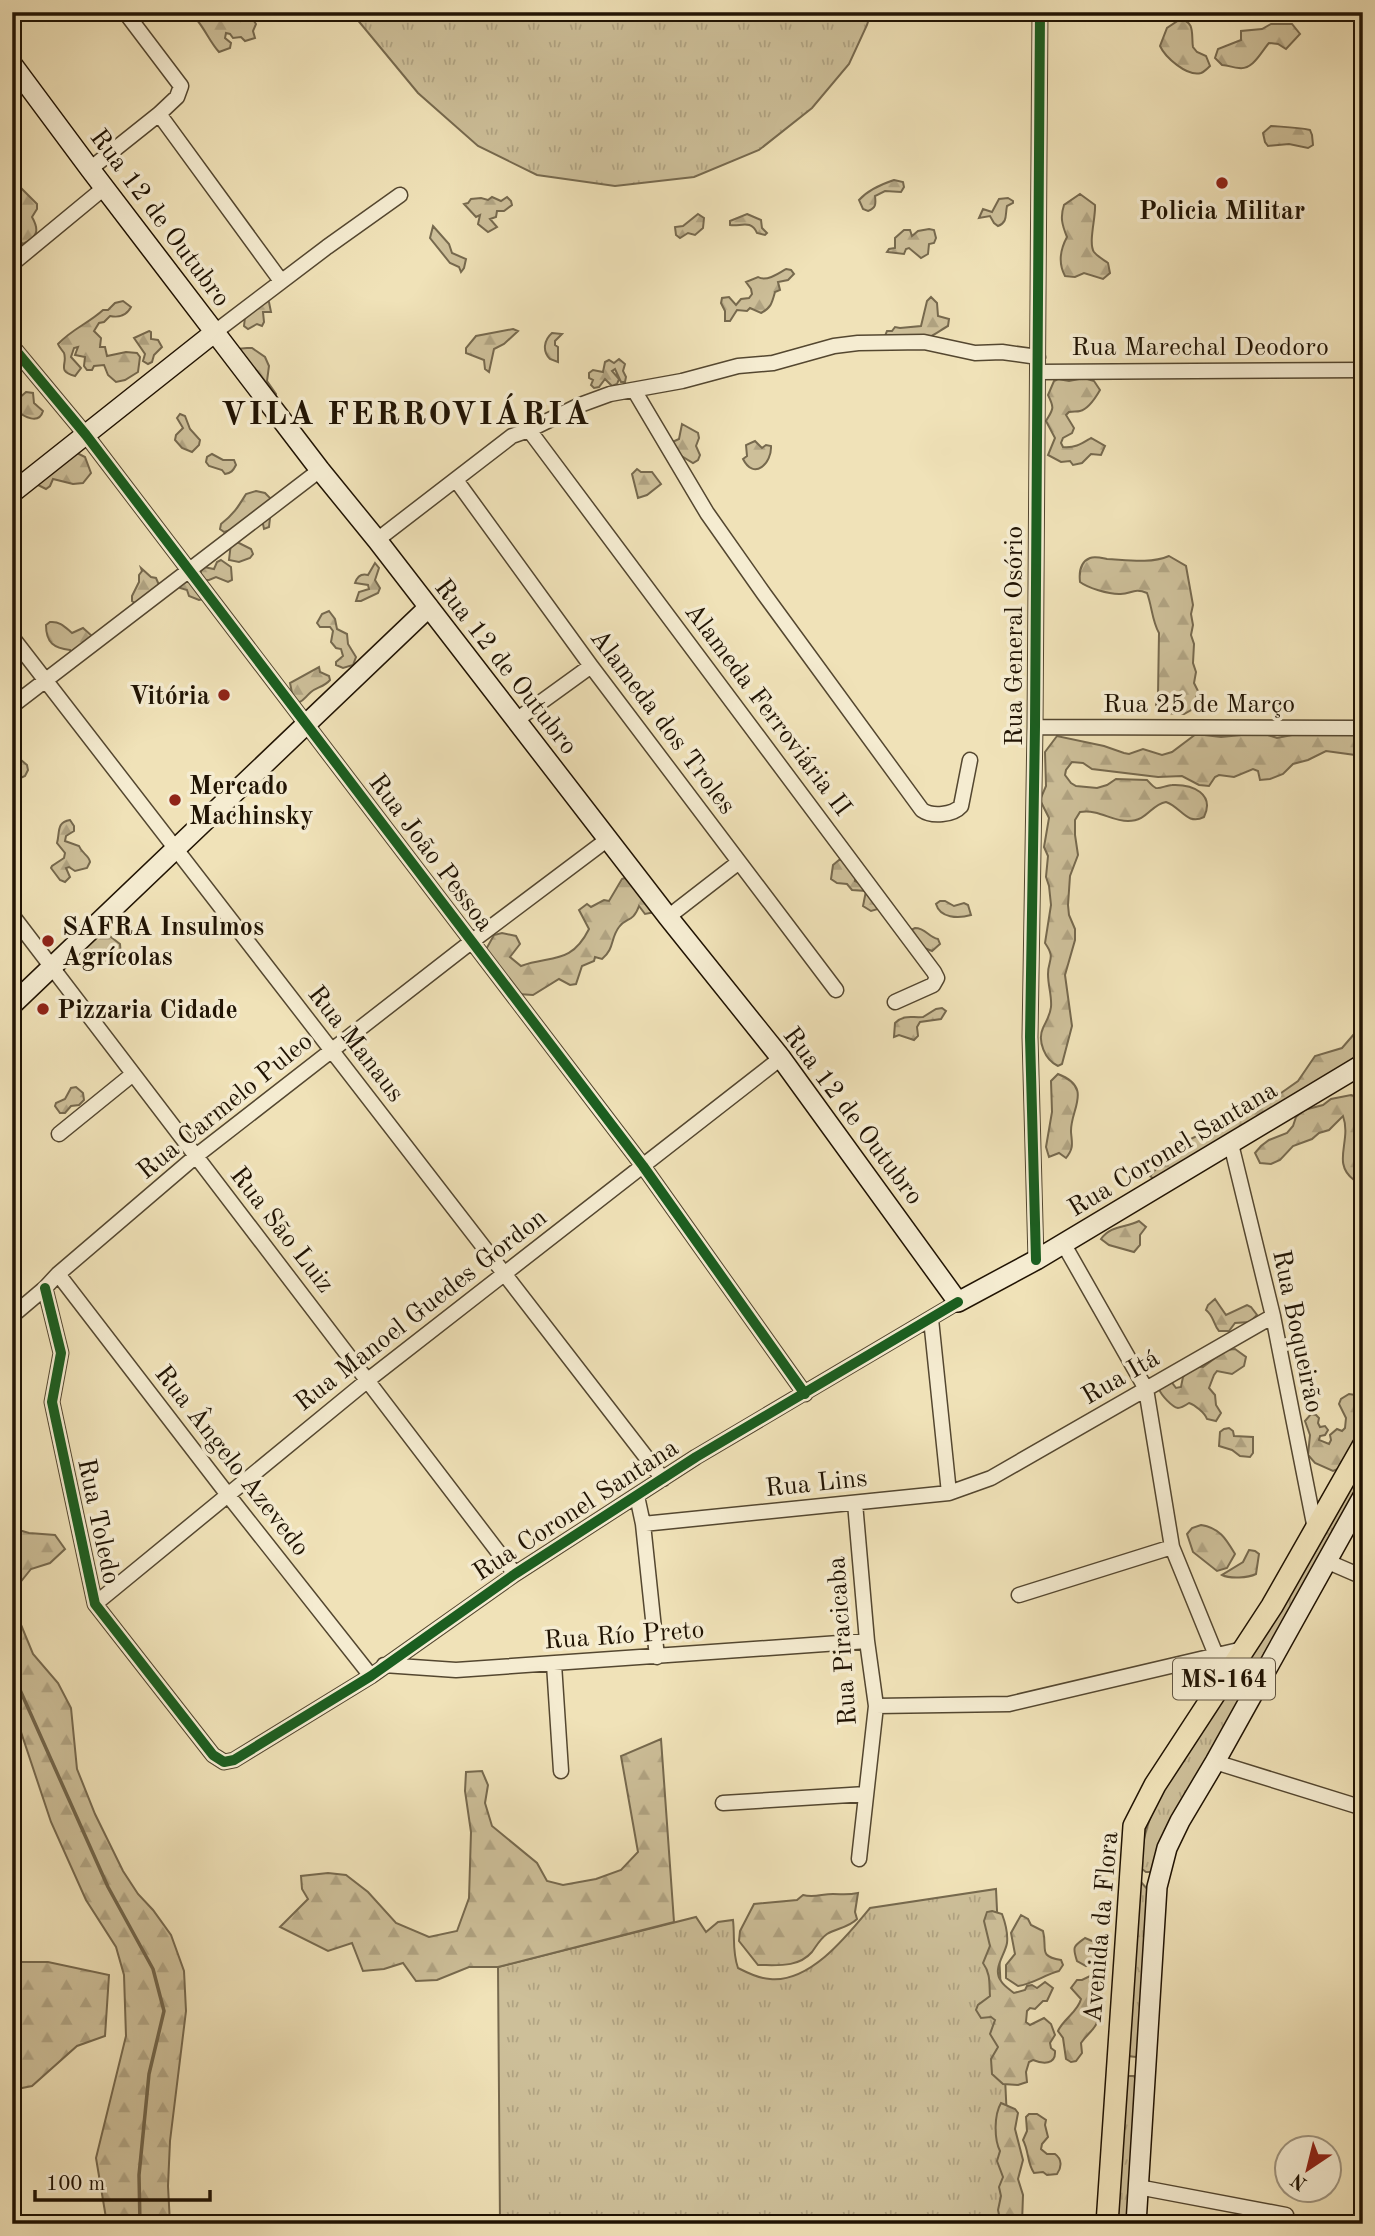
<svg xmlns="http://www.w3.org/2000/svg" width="1375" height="2236" font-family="'Old Standard TT',serif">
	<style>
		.grass { fill: url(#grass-tufts); stroke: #76694e; stroke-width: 2 }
		.forest { fill: url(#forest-firs); stroke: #76694e; stroke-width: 2 }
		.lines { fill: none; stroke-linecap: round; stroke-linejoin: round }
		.stream { stroke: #72654a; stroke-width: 3.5 }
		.street-casing { stroke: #544730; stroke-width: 17 }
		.secondary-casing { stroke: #201303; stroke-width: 22 }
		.primary-casing { stroke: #201303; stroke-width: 24 }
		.street { stroke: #f5ecd1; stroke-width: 14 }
		.secondary { stroke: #f5ecd1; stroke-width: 19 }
		.primary { stroke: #f0e2b8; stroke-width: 21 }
		.cycleway-casing { stroke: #f5ecd1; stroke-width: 15 }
		.cycleway { stroke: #1b5e20; stroke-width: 10 }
		.poi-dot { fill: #8f2418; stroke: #f5ecd1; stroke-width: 2.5 }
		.labels { text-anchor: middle; stroke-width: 7; stroke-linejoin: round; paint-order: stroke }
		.shield { fill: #f5ecd1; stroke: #605441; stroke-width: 2 }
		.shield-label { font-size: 24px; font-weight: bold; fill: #201303 }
		.poi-label { font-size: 26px; font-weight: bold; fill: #201303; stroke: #f5ecd1; text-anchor: start }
		.street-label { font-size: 26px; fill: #201303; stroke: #f5ecd1 }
		.district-label { font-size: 33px; font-weight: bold; letter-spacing: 2px; fill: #201303; stroke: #f5ecd1 }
	</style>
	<defs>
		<pattern id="grass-tufts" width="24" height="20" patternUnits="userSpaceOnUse" patternTransform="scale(1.75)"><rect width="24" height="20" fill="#cdbf99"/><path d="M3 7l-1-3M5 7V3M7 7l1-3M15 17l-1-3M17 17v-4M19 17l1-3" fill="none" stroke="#b0a382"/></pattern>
		<pattern id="forest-firs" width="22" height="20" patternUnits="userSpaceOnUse" patternTransform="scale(1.75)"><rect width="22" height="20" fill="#cdbf99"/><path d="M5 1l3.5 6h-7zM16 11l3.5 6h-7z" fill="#b0a382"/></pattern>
	</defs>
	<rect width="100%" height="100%" fill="#f0e2b8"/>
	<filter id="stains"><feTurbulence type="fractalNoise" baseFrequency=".00286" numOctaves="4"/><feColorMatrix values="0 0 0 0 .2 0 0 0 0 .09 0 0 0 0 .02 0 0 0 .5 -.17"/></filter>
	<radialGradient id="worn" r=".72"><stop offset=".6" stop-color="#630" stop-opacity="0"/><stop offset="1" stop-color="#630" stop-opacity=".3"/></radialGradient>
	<path class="grass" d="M351,12h520l-4,13 -18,39 -37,44 -53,42 -65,27 -79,9 -78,-11 -59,-29 -60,-53z
		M1363,1467v19l-41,70 -171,316h-5l-4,-3c-2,-28 7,-51 19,-76l154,-241z
		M1140,1881l10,11 -12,163 -2,2 -8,-1z
		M996,1889l16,335h-512l-2,-257 198,-50 10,15 12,-10 15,-2c2,17 -1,32 5,48 10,5 20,10 32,11 40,4 77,-43 100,-71z
		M1129,2076h5l2,4 -8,144h-12l9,-144z"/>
	<path class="forest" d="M210,12h25l6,9 11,-3 4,6 -3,7 2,7 -10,3 -4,-4 -8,1 -3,-4 -4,-1 -1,5 6,5 -1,5 -11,4c-9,-10 -13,-21 -22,-32l3,-6z
		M1179,20c17,0 12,16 14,27l4,5 9,4 4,10c-2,2 -6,6 -9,7 -14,4 -36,-16 -41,-27l7,-18z
		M1271,24h21l8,10 -14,15 -8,-5 -9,-1c-8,9 -16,27 -30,25 -6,0 -10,-3 -17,-3l-7,-7 3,-9 23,-9v-9l21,-2z
		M1271,126c13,1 26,1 39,4l2,5 1,10 -5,3 -19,-4 -21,2 -3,-4 -2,-9z
		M12,179l25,25v5l-5,8c8,14 5,20 -9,27 -13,-9 -11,-22 -11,-37l5,-5 -5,-8z
		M894,180l9,2 1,5 -3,5 -16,-1 -10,5c1,8 1,12 -7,15l-5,-2 -4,-9c8,-9 23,-16 35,-20z
		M1080,194l15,11c1,12 -7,38 -1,47 3,4 10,8 14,11l2,10 -7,6 -19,-6 -9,4 -10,-1c-7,-13 -5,-26 2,-39 -5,-12 -7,-20 -3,-32z
		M492,197l9,4 6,-4 4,4 1,4 -8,6h-7l-1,6 -6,2 7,8 -9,5 -10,-8 2,-9 -4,2 -12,-13 4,-1 3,-4 10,-1 7,2z
		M1008,198l5,3v2l-6,3c-2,9 1,16 -9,20l-4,-3 -4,-7 -11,2 4,-9 9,3 7,-13z
		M698,214l6,4 -1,10 -8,7 -7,-2 -8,5 -4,-3 -1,-8 8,-1z
		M747,214l14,6 1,8 5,5 -2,2 -8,-2c-6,-14 -17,-6 -27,-8v-4z
		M433,226l16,18 3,9 14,6 -2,9 -3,4 -2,-5 -9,-4 -20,-25z
		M929,229l5,1 2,8 -2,5 -5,1 -1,10 -7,4 -12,-10 -3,1 -2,5 -17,-2 2,-3 6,-1v-10l9,-8h6l2,6 6,-5z
		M786,269l5,1 3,4 -6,6 -10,2 2,8 -5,2c-3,11 -4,16 -14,21l-11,-5 -3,3 -10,-1 -7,11h-5v-10l-4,-8 1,-5 7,-1 7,8 5,-6 8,-1 3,-4 -1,-5 -5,-7 12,-5c8,5 20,-3 28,-8z
		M931,297l6,6 1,13 11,3 -1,7c-4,2 -15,10 -17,10h-46l2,-5h5l3,-4 5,1 21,-2 6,-25z
		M265,299l4,3 2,10h-8l1,10 -2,4 -5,-2 -9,5 -4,-3 1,-9z
		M123,301l8,6c-4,8 -12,11 -21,9l-6,6 -5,1 -5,8 7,7 -1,9h5l2,9 19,-4 11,1 3,4 -2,15 -13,8 -9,2 -8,-7 -4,-10 -10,1 -2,4h-5l-3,-4 1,-9 -10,-2 3,-8 -4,1 -3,9 10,11 -6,8c-19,-5 -7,-12 -11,-23 -2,-3 -5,-6 -6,-9 14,-15 31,-21 45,-34h5l7,-7z
		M513,329l5,2 -14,13 -10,5 -5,23 -4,-3 -1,-9 -18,-7v-5l10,-12z
		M149,331l2,1v7l7,1 4,7 -8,8 -2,7 -4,2 -5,-3 2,-7 -11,-16z
		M552,333l10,1 -7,7v4l3,2v15l-8,-3c-8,-8 -6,-19 2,-26z
		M247,348h5l13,9 4,9 -2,15 9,13 -1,4 -39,-49z
		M619,359l6,5 -2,7 3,6 -1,5h-4l-6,-13 -3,2 7,8 -2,5 -5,2 -7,-7 -6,8 -5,1 -3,-3 2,-5 -4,-2v-5l4,-3 10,2 2,-10 4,-2 5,3z
		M1084,378l10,3 6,9c-4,7 -11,19 -20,21 -3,1 -7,0 -11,1l-3,3 8,13 -2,5 -9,5 -2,5 2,4c13,1 18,-3 28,-9l14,8 -4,9 -10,-1 -9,9 -9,2 -3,-4 -9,1 -13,-7 7,-17 -9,-17c7,-12 9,-12 2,-26l6,-14 4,-2 11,2z
		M26,392l7,1 1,10 9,8c-4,14 -19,6 -27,-1l1,-10z
		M180,414l5,2 5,13 10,11 -1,5 -7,7 -10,-4 -7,-8 1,-5 7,-7 -6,-10z
		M682,424l16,9 1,5 -3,8 4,9 -2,5 -5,3 -18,-11 -5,-9 9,-4z
		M755,441l7,7 4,-3 5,1c1,17 -17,35 -28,13l4,-3 -1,-11z
		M75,452l10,5 6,16 -8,10 -10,1 -20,-5 -3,7 -4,3 -10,-5z
		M212,454l11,6h11l2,5c-3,6 -5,8 -11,9l-3,-4 -13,-4 -3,-4 1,-5z
		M637,469l4,3h11l9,12 -14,11 -9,3 -6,-24z
		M256,491l9,2 7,7 -3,27 -5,2 -1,-5 -5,-2 -34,10 -4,-3 1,-5c13,-10 17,-17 25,-30z
		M235,541l16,8 2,5 -3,4 -11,4 -10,-2 2,-17z
		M1169,556l17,10 7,39 -2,9 2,11 -2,10 3,9 -1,19 3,9 -2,11 4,8 -5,18 -9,5 -21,-1 -7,-8 2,-10 1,-62c-7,-12 -7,-27 -12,-40 -14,-6 -16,2 -28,1 -11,0 -31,-6 -39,-12 -1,-9 0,-20 10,-24 5,-2 12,0 17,1 20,1 43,5 62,-3z
		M221,560l10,7 1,13 -4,2 -12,-5 -7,3h-5v19l-5,1 -10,-4 -2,-6 -7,-2 -2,-5 23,-7v-5l3,-4 10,2 3,-7z
		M375,563l4,5 -4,12 5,8 -2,5 -17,8h-5l3,-9 10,-3 -1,-4 -13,-2c2,-6 6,-10 13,-8z
		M141,568l10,9 5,1 3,7 -23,19 -4,-3v-5l7,-14v-7l3,-4z
		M329,611l6,8 2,10 10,5 1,10 8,13 -3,8 -10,3 -7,-3v-3l7,-6 -2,-7 -5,-1 -5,-6 2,-11 -3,-4h-10l-3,-4 5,-9z
		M50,622c10,-1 15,5 22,11l11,-5 9,8 -18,21 -4,-7c-16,-2 -24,-7 -24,-25z
		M319,667l1,5 9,4 1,4c-6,7 -13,7 -19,12 -6,5 -6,8 -13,11l-5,-5 -3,-15z
		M1262,733l15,5 20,-4 66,-1v23l-37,-5 -18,9 -15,4 -10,10 -13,5 -10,1 -2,-9 -5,-2 -19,8 -15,-2 -4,2 -6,9 -10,-1 -17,-9 -24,1 -66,-8 -9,-6 -11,-1 -6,8 -1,5 6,8 5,3 21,2 10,-3 9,-6 31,1c2,2 6,7 9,8 4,1 11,-3 16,-3 21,-1 43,9 32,32 -17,9 -23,-10 -38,-15 -16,3 -18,19 -38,19 -17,0 -29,-12 -48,-9l-5,8v15l3,20 -8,21 -2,29 1,10 6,14v11l-10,35 7,51 -10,38 -4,2c-13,-6 -21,-25 -15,-38 3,-7 7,-12 8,-21 1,-11 -3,-21 -3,-33 0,-15 8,-15 -3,-31l6,-38 -2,-19 -3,-9 2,-21 -4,-9 5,-29 -9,-18 6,-14 -1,-34 12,-16 47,10 20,7 5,1 14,-5 19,6 10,-3 24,-18 25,3z
		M21,760l6,5 1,5 -3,6 -9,4 4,6 -1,5 -3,3 -4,-1v-32z
		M70,820l4,6v5l-8,5 -1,5 14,5c3,8 10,9 11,16l-3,6 -12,3 -6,-4 -3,1 4,9 -5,5 -5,-2 -9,-12 1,-2 12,-8 1,-5 -8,-10c3,-10 -1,-21 13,-23z
		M839,860h3l13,12v9l7,3 16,25 -7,2 -8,-5 3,-15 -14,-1 -5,-6 -10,-1 -6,-4 2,-14z
		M627,877l28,35 -10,2 -6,-8c-6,17 -13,11 -20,21 -9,12 -4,21 -17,32l-7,-2 -1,4 -12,5 -6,18 -6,1 -11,-6 -26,16 -15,-1 -34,-41 10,-18 8,-2 14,3 4,8 -10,13 11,9c30,-11 50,-1 68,-37l-10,-19 8,-6 4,3 13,-7 5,1 13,-22z
		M940,901h5l9,5 10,-3 4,2 3,10c-13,4 -31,3 -35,-11z
		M1363,902v159l-206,121 -7,-6 22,-26 8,-6 17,-8 6,-8 8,-5 10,-2 17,-9 19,-5 17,-9 24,-17 17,-25 27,-8 13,-15 3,-11v-51l-3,-21 1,-21 6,-13z
		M915,928c11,0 13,9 23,11l2,5 -8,7 -10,-4 -11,-17z
		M103,931l17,13 1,12c-16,13 -30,12 -44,-3z
		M942,1008l4,3 -5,8 -21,3 -3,5 1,9 -4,4 -15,-5 -5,2 1,-14c10,-9 16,-5 28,-6l13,-8z
		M1058,1074c36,14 12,35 13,58 1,12 3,16 -5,26l-7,-5 -10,4 -3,-10 6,-35 -1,-31z
		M76,1087l7,6 1,7 -5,5 -8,1 -6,7h-5l-5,-7 1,-3 9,-4 6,-11z
		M1351,1095l9,3 3,9v68l-9,5c-23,-17 -2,-39 -11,-64l-14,14 -10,3 -7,6 -19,7 -13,14 -9,4 -11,-1 -5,-10 6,-7 8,-6 18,-7 6,-7 3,-9 8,-7 19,-5 8,-6z
		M1139,1221l7,6 -6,8v10l-6,7 -25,-7 -8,-6c10,-14 24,-11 38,-18z
		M1215,1299l11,16 21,-10 4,2 6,8 -7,7 -15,1 -6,8h-10c-6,-7 -5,-15 -13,-21l2,-5z
		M1235,1349l11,8 -2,9 -12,8 -15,-3 -3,4 -5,13 6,7 1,10 5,8 -5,8 -9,-2c-2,-6 -12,-14 -18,-16 -3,2 -8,5 -11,5 -6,-1 -17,-13 -19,-19l11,-9 6,8 5,-1 2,-10 10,-11 10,1 23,-17z
		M1349,1394l13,2 1,56 -16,9h-5l-4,8 -5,2 -18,-8 -7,-8 2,-20 -5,-14 6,-7 5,1 3,3 -1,5 2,4 5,-1 3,4 -3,5 -5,1 -1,4 10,4 2,-4 -1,-5 7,-6 5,2 3,-3 1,-10 -7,-14 2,-5z
		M1229,1428l4,3 1,5 19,1v16l-3,4 -10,-1 -8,-6 -13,-4 1,-14 4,-3z
		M1201,1525c19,3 25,14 34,29l-8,14 -10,3 -24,-19 -6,-18 5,-6z
		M12,1528l17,5 26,2 10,14 -15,14 -19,6 -16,20 4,31 14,34 25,29 13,25 6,61 18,45 28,57 15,23 15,16 18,25 13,36 2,40 -16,130 -2,45 2,38h-63l-11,-66 30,-122 -2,-61 -8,-28 -30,-47 -35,-78 -39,-117z
		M1249,1550l6,1 4,3 -3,20c-8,4 -26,5 -34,1l21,-13z
		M661,1739l13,183 -176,45h-29l-32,13 -21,1 -13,-18 -19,6 -21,2 -11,-28 -24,8 -48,-24 28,-28 -6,-10 -1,-13 27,-3 18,2 22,17 28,31 33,14 28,-6 12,-33 2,-66 -6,-41 1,-19 16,-1 6,14 -3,18 7,23 45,37 10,18 16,4 33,-6 25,-9 17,-18 -17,-96z
		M858,1893l-3,19 2,7c-9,9 -20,9 -30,15 -7,5 -10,11 -15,18 -14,16 -35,13 -54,13l-19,-24 1,-10 14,-27 43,-4 6,-5c11,3 19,-1 30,-1 10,0 15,1 25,-1z
		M992,1911l10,3c3,8 6,20 5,29 -2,12 -15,26 -6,38 3,5 8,8 13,12l11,-3 2,-4 5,-1 5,3 8,-6 8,6 -6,13h-4l-8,8 -5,-1 -3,3 -1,11 4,3 14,-7 7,6 4,11 -5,8 1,5 4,3c1,14 -12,13 -22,9l-4,2 -3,10 1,10 -9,3 -15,-1 -11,-10 -1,-15 7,-12 -8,-13 5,-14 -4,-3 -10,1 -5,-8 2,-5 12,-9c-1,-12 1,-22 -7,-33l7,-17 -6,-25 3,-9z
		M1021,1915l7,4 3,6 12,6c5,18 -6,25 18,29l2,5 -4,6c-15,4 -26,13 -41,15l-12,-8v-13l9,-11 -4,-21z
		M1085,1938l12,5 1,15 -12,8 -9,-5c-5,-15 -3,-15 8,-23z
		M12,1962h36l61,13 -4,61 -28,10 -45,40 -20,4z
		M1092,1975l10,3 2,10 -8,18c5,23 -3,20 -15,37l1,10 -6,8 -5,1 -5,-3 -3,-21 -5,-7c5,-12 20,-19 23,-32l-10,-11 6,-8h5z
		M1001,2103l14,6 3,4 -3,16 8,31 -5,19 5,16 -1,29h-21l-3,-14 3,-14 -2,-9 4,-10 -6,-16 3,-10c-6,-12 -6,-36 1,-48z
		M1029,2114h8l9,6 -1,5 3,12 -6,7 -1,5 6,5h8c7,5 7,13 2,20l-10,1 -4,-3 -9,1c-7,-10 -5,-22 -11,-33l4,-9 -1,-14z"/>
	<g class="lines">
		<path class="stream" d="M12,1672l96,215 45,82 11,42 -15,63 -10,101 1,49"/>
		<defs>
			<path id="street" d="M159,114l122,167
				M90,169l69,-55 18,-17 4,-11 -56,-74
				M12,264l92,-76
				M215,332l112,-85 73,-52
				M12,346l74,89 557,731 162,228
				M1038,372l325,-2
				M634,390l73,123 57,81 158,216c10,7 31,5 39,-4l9,-46
				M529,430l405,542 3,6 -4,7 -38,17
				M456,480l135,186 245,324
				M377,540l135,-104 17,-6 51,-25 30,-11 72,-13 56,-15 35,-3 61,-17 24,-3 66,-1 51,11 27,-1 36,5
				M12,637l651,842
				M12,706l308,-236
				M515,721l76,-55
				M1035,727l328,1
				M12,915l503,659
				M668,917l71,-55
				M59,1134l74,-60
				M1231,1144l42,172 42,213
				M1063,1243l83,146 26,158 44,108
				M1036,1260l-6,-223 5,-310 5,-715
				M58,1274l170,221 143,181
				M45,1288l16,65 -9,49 43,202 118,151 11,7 10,-2 137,-84 144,-102 181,-117 262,-155
				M12,1316l33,-28 13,-14 138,-118 275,-214 137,-103
				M931,1319l18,174
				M637,1496l6,28 14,133
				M855,1503l12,138 9,65 -17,153
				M643,1524l306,-31 42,-15 282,-162
				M1326,1561l37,16
				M1019,1595l153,-48
				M95,1604l273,-224 413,-322
				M554,1664l7,107
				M384,1665l72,5 411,-29
				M876,1706l133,-2 234,-55
				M1215,1762l148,46
				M723,1803l143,-9
				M1138,2187l148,28"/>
			<path id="secondary" d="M12,64l78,105 230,301 57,70 291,377 113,141 177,244 78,-42 327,-196
				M12,493l203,-161
				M12,1005l417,-398
				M1136,2224l21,-337 10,-39 13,-27 35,-59 148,-266"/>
			<path id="primary" d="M1107,2224l27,-398 21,-41 117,-179 91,-160"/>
		</defs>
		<use href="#street" class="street-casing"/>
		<use href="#secondary" class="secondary-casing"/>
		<use href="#primary" class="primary-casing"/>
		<use href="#street" class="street"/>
		<use href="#secondary" class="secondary"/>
		<use href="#primary" class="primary"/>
		<defs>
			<path id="cycleway" d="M12,346l74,89 557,731 162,228
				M1036,1260l-6,-223 5,-310 5,-715
				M45,1288l16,65 -9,49 43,202 118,151 11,7 10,-2 137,-84 144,-102 181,-117 262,-155"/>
		</defs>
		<use href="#cycleway" class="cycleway-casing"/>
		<use href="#cycleway" class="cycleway"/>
	</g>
	<g class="poi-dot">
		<circle cx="1222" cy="183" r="7"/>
		<circle cx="224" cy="695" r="7"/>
		<circle cx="175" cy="800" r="7"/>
		<circle cx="48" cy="941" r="7"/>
		<circle cx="43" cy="1009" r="7"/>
	</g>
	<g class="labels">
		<rect class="shield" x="1173" y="1658.5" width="102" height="41" rx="5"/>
		<g class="shield-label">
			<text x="1224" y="1687">MS-164</text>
		</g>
		<g class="poi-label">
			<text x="1222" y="219" text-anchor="middle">Policia Militar</text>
			<text x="210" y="704" text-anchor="end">Vitória</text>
			<text x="189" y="794">Mercado<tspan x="189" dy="30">Machinsky</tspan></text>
			<text x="62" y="935">SAFRA Insulmos<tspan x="62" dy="30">Agrícolas</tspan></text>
			<text x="57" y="1018">Pizzaria Cidade</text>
		</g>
		<g class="street-label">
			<text transform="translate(161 217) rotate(53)" y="9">Rua 12 de Outubro</text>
			<text x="1200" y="355">Rua Marechal Deodoro</text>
			<text transform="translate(1013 636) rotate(-90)" y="9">Rua General Osório</text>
			<text transform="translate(507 666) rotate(52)" y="9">Rua 12 de Outubro</text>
			<text x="1199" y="712">Rua 25 de Março</text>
			<text transform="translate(769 709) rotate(53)" y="9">Alameda Ferroviária II</text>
			<text transform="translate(664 721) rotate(53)" y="9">Alameda dos Troles</text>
			<text transform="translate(432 852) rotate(53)" y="9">Rua João Pessoa</text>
			<text transform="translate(357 1043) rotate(52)" y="9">Rua Manaus</text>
			<text transform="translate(224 1105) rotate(-39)" y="9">Rua Carmelo Puleo</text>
			<text transform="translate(854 1115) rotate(53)" y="9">Rua 12 de Outubro</text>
			<text transform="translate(1172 1148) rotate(-31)" y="9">Rua Coronel Santana</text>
			<text transform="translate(283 1229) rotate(52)" y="9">Rua São Luiz</text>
			<text transform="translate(420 1309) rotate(-38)" y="9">Rua Manoel Guedes Gordon</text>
			<text transform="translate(1299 1331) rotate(78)" y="9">Rua Boqueirão</text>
			<text transform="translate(1120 1376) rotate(-30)" y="9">Rua Itá</text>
			<text transform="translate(233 1460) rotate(52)" y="9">Rua Ângelo Azevedo</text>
			<text transform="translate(816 1482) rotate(-6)" y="9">Rua Lins</text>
			<text transform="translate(575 1509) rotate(-33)" y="9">Rua Coronel Santana</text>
			<text transform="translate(100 1521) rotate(78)" y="9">Rua Toledo</text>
			<text transform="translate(624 1634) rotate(-4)" y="9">Rua Río Preto</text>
			<text transform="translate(841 1641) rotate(-94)" y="9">Rua Piracicaba</text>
			<text transform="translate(1100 1927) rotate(-85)" y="9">Avenida da Flora</text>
		</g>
		<g class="district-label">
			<text x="406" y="424">VILA FERROVIÁRIA</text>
		</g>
	</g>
	<rect width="1375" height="2236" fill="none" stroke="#f0e2b8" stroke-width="42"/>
	<rect x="14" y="14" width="1347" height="2208" fill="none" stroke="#201303" stroke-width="3.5"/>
	<rect x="21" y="21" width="1333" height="2194" fill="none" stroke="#201303" stroke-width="2"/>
	<g transform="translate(1308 2169) rotate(215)"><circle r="33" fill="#f5ecd1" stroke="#a0957f" stroke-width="2"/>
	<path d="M0-5L12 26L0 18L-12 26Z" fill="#8f2418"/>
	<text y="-10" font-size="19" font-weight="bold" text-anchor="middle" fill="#201303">N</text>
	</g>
	<path d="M35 2190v10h175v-10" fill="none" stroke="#201303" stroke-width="3.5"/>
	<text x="46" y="2190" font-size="21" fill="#201303" stroke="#f5ecd1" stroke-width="5" paint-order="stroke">100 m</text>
	<rect width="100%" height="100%" filter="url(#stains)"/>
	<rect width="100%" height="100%" fill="url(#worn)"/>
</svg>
